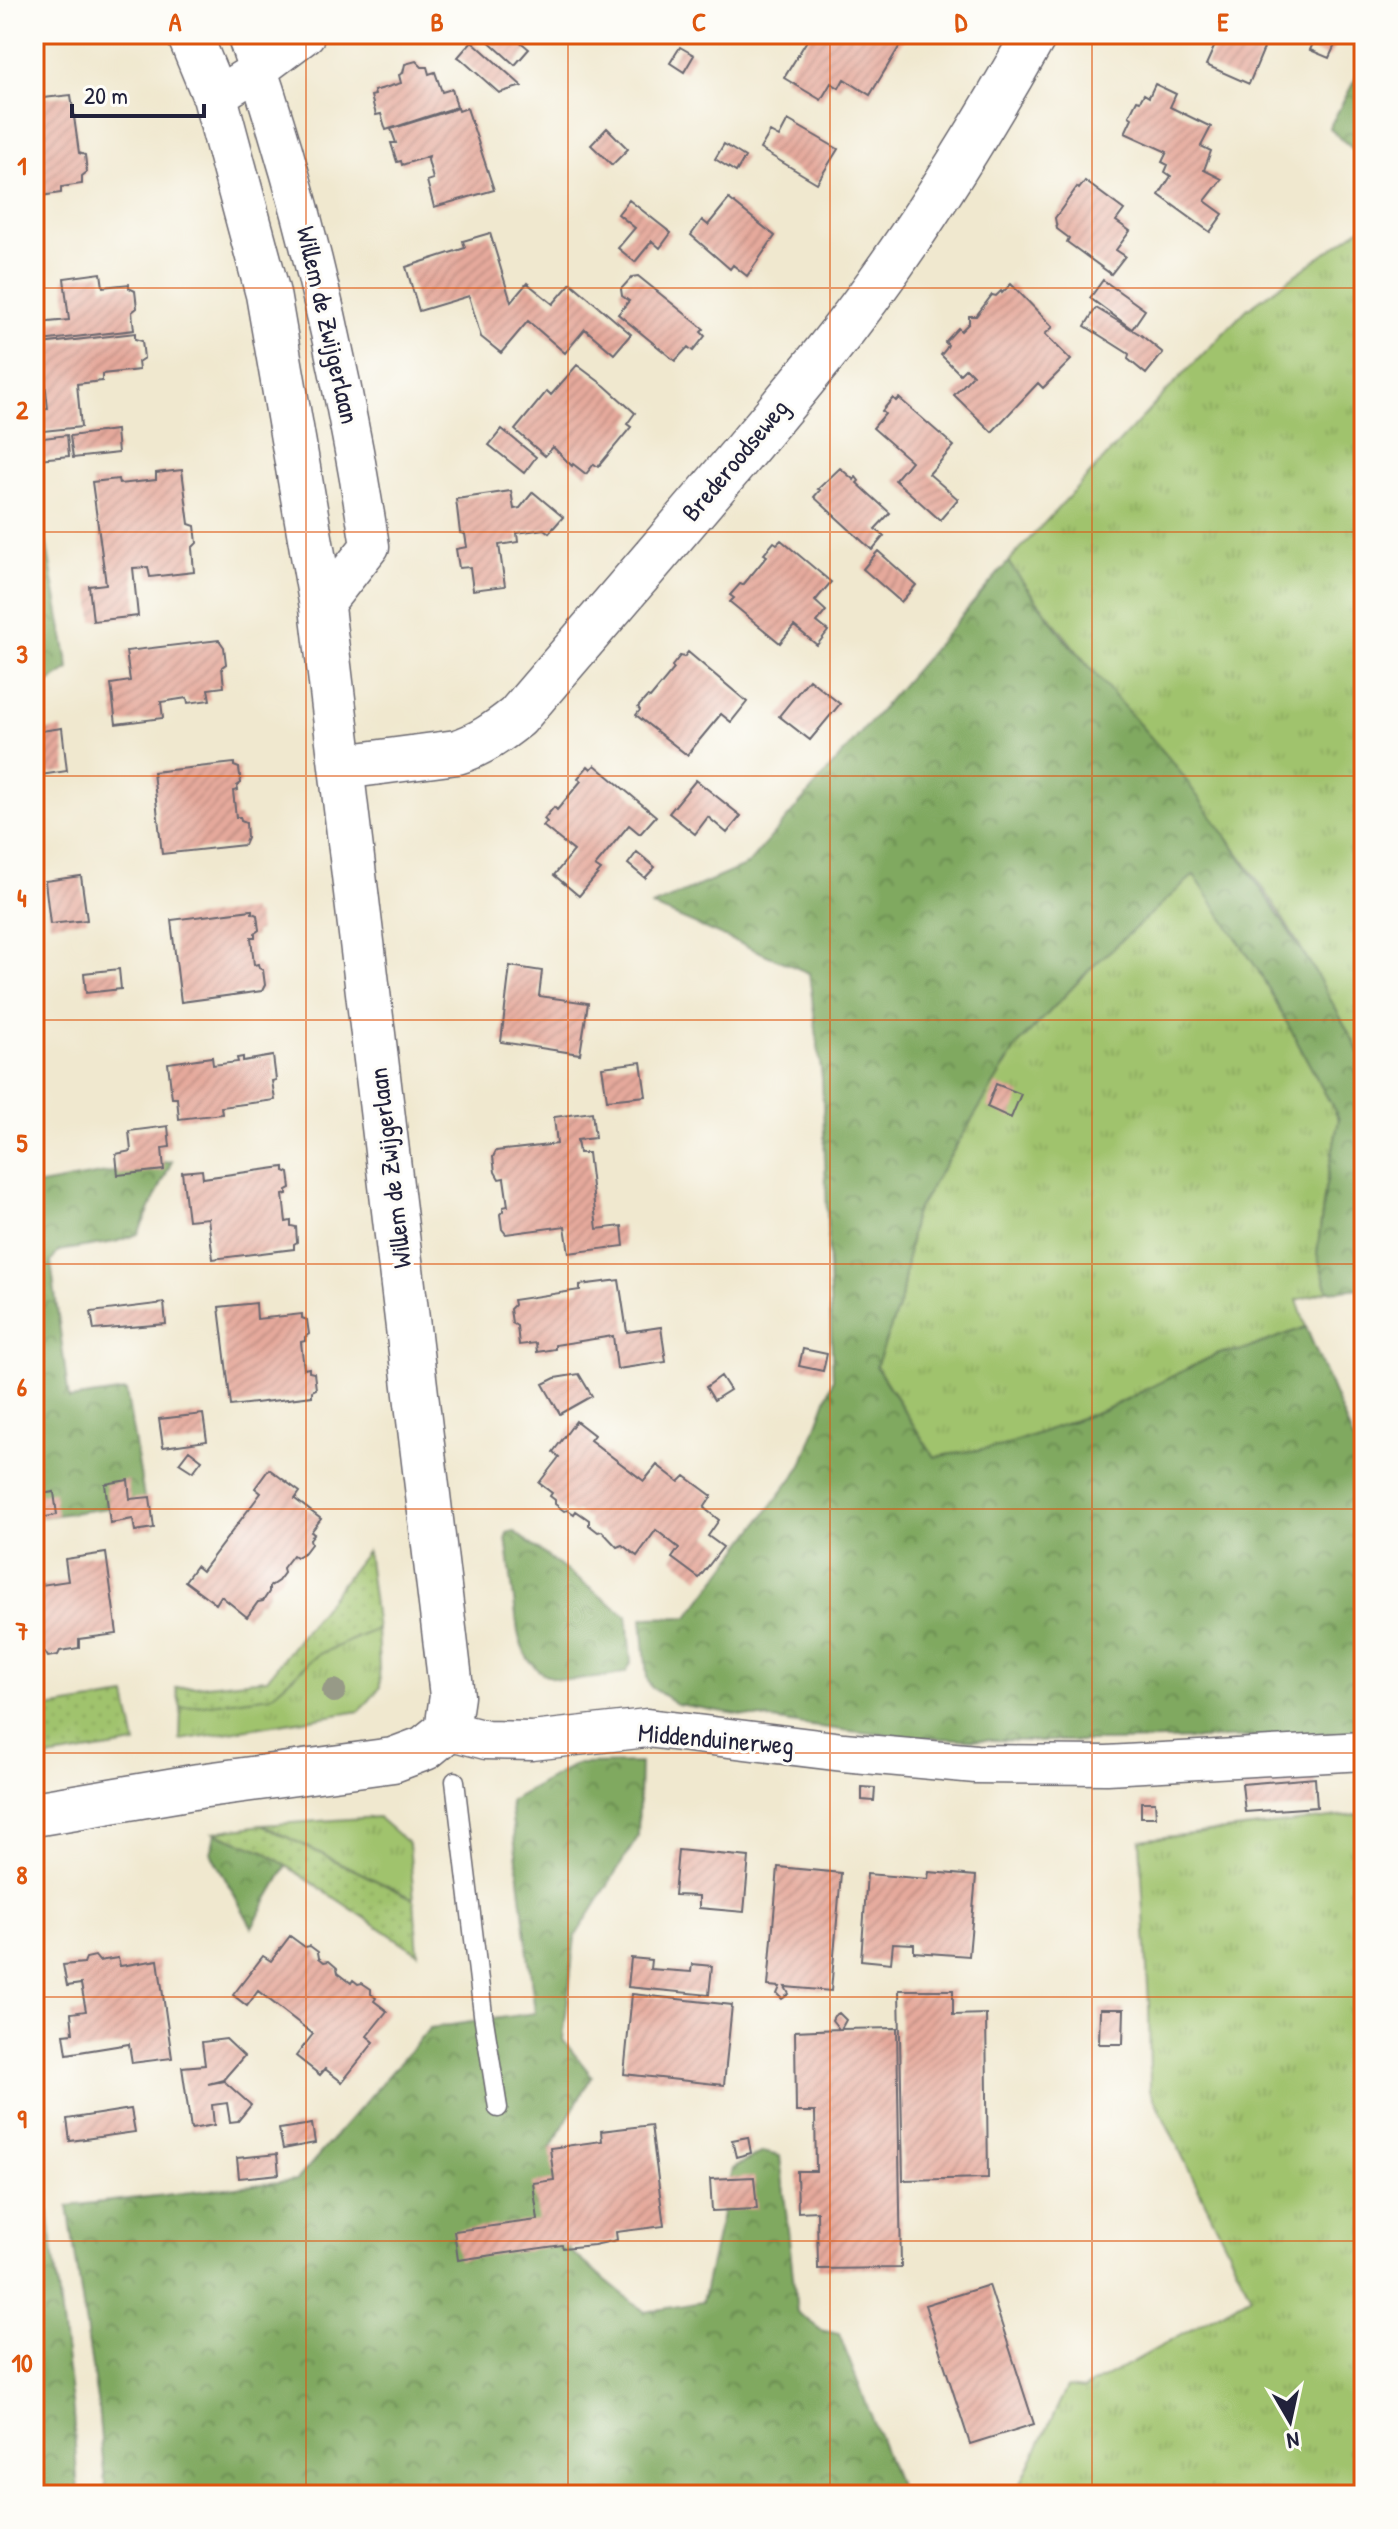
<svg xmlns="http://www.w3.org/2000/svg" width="1398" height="2529" font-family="'Patrick Hand',sans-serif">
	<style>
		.grass { fill: url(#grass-tufts); stroke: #617254; stroke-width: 2 }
		.forest { fill: url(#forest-crowns); stroke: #51664e; stroke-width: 2 }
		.garden { fill: url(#garden-dots); stroke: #617254; stroke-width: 2 }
		.building { fill: url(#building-hatch) }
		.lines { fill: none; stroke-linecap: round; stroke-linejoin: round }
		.lane-casing { stroke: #6a676f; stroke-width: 21 }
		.street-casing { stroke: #6a676f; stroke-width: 41 }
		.secondary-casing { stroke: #6a676f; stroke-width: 47 }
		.lane { stroke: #fff; stroke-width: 18 }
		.street { stroke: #fff; stroke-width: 38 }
		.secondary { stroke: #fff; stroke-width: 44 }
		.tree { fill: #979a87 }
		.grid { fill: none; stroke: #de560e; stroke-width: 2; stroke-opacity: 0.55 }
		.labels { text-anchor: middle; stroke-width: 6; stroke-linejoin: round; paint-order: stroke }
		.street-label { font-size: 26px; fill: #22223b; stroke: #fdfcf7 }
		.neatline { fill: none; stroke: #de560e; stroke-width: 3 }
		.grid-label { font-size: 26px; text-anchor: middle; font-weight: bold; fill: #de560e }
	</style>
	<defs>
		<pattern id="grass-tufts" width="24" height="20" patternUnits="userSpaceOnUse" patternTransform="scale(2)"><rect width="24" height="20" fill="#a0c36d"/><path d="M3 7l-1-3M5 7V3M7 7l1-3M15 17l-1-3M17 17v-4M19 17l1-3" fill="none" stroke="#8aa75f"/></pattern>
		<pattern id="forest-crowns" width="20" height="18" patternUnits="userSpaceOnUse" patternTransform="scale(2)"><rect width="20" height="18" fill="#80a960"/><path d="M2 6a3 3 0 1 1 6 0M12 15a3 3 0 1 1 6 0" fill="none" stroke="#688950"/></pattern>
		<pattern id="garden-dots" width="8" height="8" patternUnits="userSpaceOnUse" patternTransform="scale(2)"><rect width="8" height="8" fill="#a0c36d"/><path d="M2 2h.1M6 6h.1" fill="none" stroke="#8aa75f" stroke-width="1.8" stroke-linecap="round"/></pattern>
		<pattern id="building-hatch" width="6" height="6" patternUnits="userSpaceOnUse" patternTransform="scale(2)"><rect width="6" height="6" fill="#e5a99b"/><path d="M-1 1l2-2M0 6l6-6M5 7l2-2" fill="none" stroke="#c49186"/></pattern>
	</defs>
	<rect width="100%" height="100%" fill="#fdfcf7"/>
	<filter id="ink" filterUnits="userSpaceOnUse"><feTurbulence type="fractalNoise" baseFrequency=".0125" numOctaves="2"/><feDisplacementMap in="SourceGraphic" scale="16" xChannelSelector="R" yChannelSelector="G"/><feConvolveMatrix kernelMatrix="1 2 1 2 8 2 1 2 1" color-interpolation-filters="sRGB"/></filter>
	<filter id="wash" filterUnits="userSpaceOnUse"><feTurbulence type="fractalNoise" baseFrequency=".006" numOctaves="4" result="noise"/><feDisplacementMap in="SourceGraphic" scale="32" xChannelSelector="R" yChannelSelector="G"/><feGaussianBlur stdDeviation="1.8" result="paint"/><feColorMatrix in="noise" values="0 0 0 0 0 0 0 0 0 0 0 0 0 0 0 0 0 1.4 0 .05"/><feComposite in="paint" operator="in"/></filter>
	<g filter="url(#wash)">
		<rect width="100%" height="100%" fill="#f0e8cf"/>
		<path class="grass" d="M1364,226v834c-40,-72 -80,-147 -130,-213 -73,-97 -154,-187 -226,-285l159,-171 80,-82z
			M1194,874l66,99 79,146 -14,71 -8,64 11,37 -31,9 9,27 -65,24 -22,2 -110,55 -106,38 -69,11 -58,-91 25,-66 13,-85 103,-169 74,-78z
			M377,1629l3,59 -20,23 -180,29 1,-32 91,-13 45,-40z
			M1364,1814v681h-349l52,-108 17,2 167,-93 -101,-206 -1,-85 -9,-165z
			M378,1817l31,27 5,55 -152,-74z"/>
		<path class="forest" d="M1364,63v96l-35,-31z
			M45,535l24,134 -35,23v-155z
			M1008,562l55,75 113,129 59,83 79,121 50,90v228l-36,3 -11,-37 8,-64 14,-71 -79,-146 -66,-98 -103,93 -74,78 -103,169 -13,85 -25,67 58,90 69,-11 106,-38 110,-55 22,-2 65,-24 58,139v266c-144,7 -289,13 -433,6 -86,-4 -170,-20 -254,-34l-26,-17 -4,-9 -5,-60 46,-1 114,-152 31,-85 -11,-302 -13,-105 -157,-67 95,-41z
			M172,1161l-34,73 -23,8 -56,9 -8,11 18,137 57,-8 19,112 -111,15v-332z
			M513,1531l114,85 4,47 -5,9c-10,4 -21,5 -31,6 -41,6 -68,-1 -77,-46l-12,-95 1,-4z
			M640,1763l-2,74 -63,100 -12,103 29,36 -41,71 18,103 76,62 57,-10 30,-133 31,-17 17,4 17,156 24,18 18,4 63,161h-796l-8,-88 -30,-201 229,-26 133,-152 105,-15 -25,-212 66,-37z
			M215,1833l49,18 23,15 -35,61 -41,-74z
			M34,2095l39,316 5,84h-44z"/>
		<path class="garden" d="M367,1551l10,78 -60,26 -46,41 -90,12 -5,-20 91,-9z
			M126,1696l10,48 -102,16v-50z
			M262,1825l152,74 4,54 -154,-102 -50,-19z"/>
		<g id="blocks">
			<path class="building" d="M489,34h32l-4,5 12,10 -14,16 -30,-27z
				M811,34h96l-37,61 -26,-16 -5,9 -8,-5 -10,17 -37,-22z
				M1220,34h50l-21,50 -43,-19z
				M1317,34h23l-11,24 -19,-8z
				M472,41l50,45 -23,7 -38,-34 -3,-2z
				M680,47l14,8 -10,17 -14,-9z
				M416,61l6,6h5l2,7 6,-2 7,20 10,-3 5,18 -71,23 -5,-16 -5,1 -5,-19 4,-1 -1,-4 27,-8 -2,-8 4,-2 2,-9z
				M1155,84l21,10 -6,13 41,20 -10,19 10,5 -7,19 18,9 -17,22 18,13 -13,18 -51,-37 12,-19 -6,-4 3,-7 -6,-3 5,-10 -42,-19 7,-15 -3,-2 8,-16 3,1 4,-7 5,3z
				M71,95l8,58 6,2 2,17 -5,4v8l-21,3v6l-27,4v-98z
				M458,108l1,3 8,-3 27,82 -60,17 -7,-26 6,-2 -5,-19 1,-4 -27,9 -1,-4 -4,1 -6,-19h5l-5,-14z
				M788,120l50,29 -21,34 -57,-34 10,-17 9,5z
				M607,128l21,21 -16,16 -21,-20z
				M724,144l21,13 -9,15 -21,-13z
				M1085,181l39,29 -8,11 14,10 -14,19 9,6 -14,18 -44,-32 2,-4 -12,-9 -2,-11 22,-31 2,2z
				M729,199l46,37 -28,40 -14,-11 -3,4 -39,-34 11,-15 6,5z
				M629,200l42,33 -11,15 -8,-7 -17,21 -17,-14 17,-20 -17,-14z
				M490,233l21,69 16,-19 26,21 18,-21 60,51 -17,20 -29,-25 -20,24 -37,-32 -27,32 -20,-16 -12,-41 -50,15 -13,-44 59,-19 -2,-7z
				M101,273l2,14 26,-3v4l6,3 2,17 -5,4 2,18 -93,11 -3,-18 31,-3 -5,-42z
				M638,276l66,53 -3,3 4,4 -12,15 -5,-4 -13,14 -57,-47 11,-13 -7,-5 -1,-7 11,-12z
				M1103,280l42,30 -13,19 -42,-31z
				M1011,284l42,43 -8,7 26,26 -28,28 -5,-5 -46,49 -38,-37 19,-20 -7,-7 -6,6 -19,-19 5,-6 2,-4 -3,-3 13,-14 3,3 8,-8v-7h7l16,-21 4,1 5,-5 1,2z
				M1096,308l45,27 22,18 -17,21 -18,-15 1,-5 -44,-28z
				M135,333v6l7,2 2,17 -6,4 1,8 -37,4v7l-25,3 4,43 -47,5v-22l14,-1 -7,-65z
				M577,365l28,21 30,27 -8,11 4,3 -33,40 -4,-3 -8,10 -13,-10 -1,2 -19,-19 -8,9 -30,-26 32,-39 4,4z
				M893,398l3,3 3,-3 55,48 -25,28 29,25 -18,21 -45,-40 16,-19 -38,-33 12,-14 -3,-3z
				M502,429l34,28 -12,16 -35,-28z
				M116,430l2,23 -45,5 -3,-22z
				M67,435l2,21 -31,3 -3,-20z
				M840,468l14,12 2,-3 3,4 -2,2 33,30 -15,16 9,7 -12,14 -58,-53 6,-7 -2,-1z
				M182,470l7,54 6,2 2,17 -5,5 2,24 -44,5 -2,-10 -15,1 5,48 -45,5 -4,-35 17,-2 -14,-102 26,-3 1,5 37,-4v-7z
				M511,491l3,18 6,-1 13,-16 30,25 -14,16 -5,-4 -27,4 1,9 -19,3 6,41 -32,4 -3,-23 -11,1 -3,-19 11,-2 -2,-13 -5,-1 -4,-34z
				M781,540l50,42 -16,19 11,10 -9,11 11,9 -11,14 -23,-19 -14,17 -50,-41 4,-4 -4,-3 10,-11 3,1 24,-29 -3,-2 10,-12 3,2z
				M878,551l38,34 -15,17 -38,-33z
				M219,640l5,7 2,17 -4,3 2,20 -16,2 2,11 -22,3 -1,-5 -26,4 2,16 -47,6 -5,-40 19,-3 -4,-30z
				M688,652l59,50 -16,20 -10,-8 -34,41 -51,-40 4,-5 -2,-3 9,-10 3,1 24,-29 -2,-3 8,-10 4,1z
				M809,679l31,25 -30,36 -31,-24z
				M62,728l5,43 -33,5v-44z
				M234,763v3l5,2 2,15 -4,3 1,4 -5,1 3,26h4l1,4 5,2 1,15 -3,7 -82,9 -9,-82z
				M595,765l61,51 -16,18 -11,-9 -34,41 6,4 -22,26 -25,-21 20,-24 -31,-25 4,-4 -3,-3 10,-12 3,3 24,-29 -3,-3 10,-12 3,3z
				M696,780l45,36 -14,17 -19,-16 -13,17 -26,-21z
				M637,852l18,15 -10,11 -17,-14z
				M81,876l6,44 -37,4 -5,-43z
				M252,910v3l5,2 2,15 -4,3v4h-4l3,28 4,-1 1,4 4,2 2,15 -3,6 -81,11 -10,-82z
				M510,966l32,5 -3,25 49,7 -8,51 -79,-12z
				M119,969l2,20 -35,4 -2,-20z
				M273,1056l3,24 -4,1 3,19 -54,7 1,7 -43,5 -2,-21h-5l-4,-35 44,-6 1,8 25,-3 -1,-4 6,-1v4z
				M641,1062l5,34 -39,4 -5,-33z
				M996,1084l25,10 -10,24 -24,-11z
				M592,1112l3,26 -18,2 2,13h9l9,76 25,-3 2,20 -55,7 -4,-27 -59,8 -4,-5 -2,-15 3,-3v-4l5,-1 -4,-28 -5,1 -4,-7 -2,-15 3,-6 61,-7 -3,-27z
				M168,1126l2,21 -8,1 2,22 -46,5 -2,-21 15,-3 -2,-20z
				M284,1167v4l5,2 2,15 -4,2v4l-4,1 3,27 5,-1v5l5,1 1,15 -3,2v5l-81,10 -5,-41 -20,2 -6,-48 20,-2 1,8z
				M619,1280l8,52 34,-5 5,35 -49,7 -4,-33 -58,9v4l-18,3 -1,-9 -17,2 -2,-19 -5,-3 -2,-14 4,-4 -1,-5 67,-10v-5z
				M164,1303l2,21 -72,6 -3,-18z
				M256,1303l1,16 45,-5v4l5,2 2,14 -4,3v4l-4,1 3,27 5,-1v4l5,1 2,16 -4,2v5l-81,10 -12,-99z
				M803,1349l24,5 -4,17 -24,-5z
				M579,1374l13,22 -32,18 -17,-30 12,-6z
				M721,1376l9,14 -16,10 -8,-13z
				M203,1414l4,27 -44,6 -4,-28z
				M576,1421l18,14 -4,5 54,41 13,-16 22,17 6,-6 27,20 -8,12 15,12 -11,16 15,11 -24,31 -27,-20 7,-10 -23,-18 -19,26 -15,-11 -5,2 -15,-16 -4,1 -9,-7v-5l-13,-9 -2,3 -6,-4 -4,1 -9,-7v-4l-5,-4 2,-3 -13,-10 20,-26 -6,-5z
				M189,1450l13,10 -9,12 -14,-9z
				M269,1469l31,23 -5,7 26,20 -10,13 3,2 -4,5 1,5 -6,8 -9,5 -3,-2 -10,13 1,5 -6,8 -9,6v5l-6,9 -5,1 -11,15 -26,-21 -5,8 -31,-23 11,-15 6,5 59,-78 -6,-5z
				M128,1480l2,19 20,-2 4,31 -19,3 -2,-12 -23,4 -5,-39z
				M54,1492l3,23 -23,4v-24z
				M106,1553l11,81 -38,5v9l-19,3 -2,4 -10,2 -3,-5 -11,2v-21h3l-3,-47 34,-5 -3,-22z
				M1315,1778l2,29 -72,5 -3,-28z
				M862,1787l13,1 -1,13 -12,-1z
				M1141,1802h14l1,15h-15z
				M678,1850l71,7 -5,55 -45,-4v-12l-25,-1z
				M778,1867l63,6 -10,118 -46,-4 4,7 -7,5 -5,-5 3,-7 -12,-1z
				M929,1872l47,4 -7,80 -55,-4v-8l-21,-1 -2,20 -30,-3 6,-86 61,5z
				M290,1936l15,11 5,-1 8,6 1,6 5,4 5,-1 8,7 1,5 13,10 2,-3 5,4 4,-1 9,6v5l5,4 -2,3 13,10 -20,25 7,6 -32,40 -17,-13 -5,6 -24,-19 17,-22 -55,-43 -11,15 -14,-11 30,-39 8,5z
				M95,1956l4,5 19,-3 2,8 38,-6 14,98 -40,5 -3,-19 -62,10 -3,-20 9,-1 -2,-20 15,-2 -5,-27 -14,2 -4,-21 21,-2 2,-5z
				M631,1958l20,2 -1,9 41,3 1,-8 20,2 -3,29 -81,-8z
				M899,1990h54v25l33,-1 2,164 -85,2z
				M632,1994l100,11 -8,80 -100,-11z
				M1100,2009h24l-1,35h-24z
				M839,2013l7,7 -5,9 56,-1 4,240 -83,1 -1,-58 -19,1 -1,-41h19l-1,-59h-19l-1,-81 44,-2 -7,-9 2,-4z
				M226,2039l18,17 -21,24 -15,4 16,-3 27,24 -13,16 -8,1 -3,-19 -15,2 2,20 -23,4 -9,-62 23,-2 -3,-23z
				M131,2109l4,23 -65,9 -3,-22z
				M312,2124l3,19 -32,6 -4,-20z
				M651,2125l13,101 -48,6 1,8 -23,5 -31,3 -1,-3 -104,15 -4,-29 84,-11 -5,-37 21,-3 -4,-32 52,-7 -1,-10z
				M748,2137l3,16 -15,4 -4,-17z
				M277,2154l2,20 -40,4 -2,-20z
				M754,2177l3,32 -45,2 -2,-32z
				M989,2285l45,139 -64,20 -45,-139z"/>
		</g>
	</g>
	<g filter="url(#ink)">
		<use href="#blocks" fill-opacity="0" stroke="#6a676f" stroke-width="2"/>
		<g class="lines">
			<defs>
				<path id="lane" d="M455,1781l28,233 15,94"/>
				<path id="street" d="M246,34c58,168 97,336 124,512l-48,61
					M215,97l43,-27 48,-36
					M447,1730l39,10 46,1 115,-13 196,24 133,12 131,1 257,-14"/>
				<path id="secondary" d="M343,767l114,-15c23,-7 41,-20 60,-35 102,-120 207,-238 305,-360 81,-100 150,-211 213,-323
					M34,1814l165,-28 194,-26 32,-12 22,-18 5,-34 -130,-1089 -54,-313 -53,-197 -26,-63"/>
			</defs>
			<use href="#lane" class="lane-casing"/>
			<use href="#street" class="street-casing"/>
			<use href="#secondary" class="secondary-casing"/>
			<use href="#lane" class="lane"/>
			<use href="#street" class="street"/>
			<use href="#secondary" class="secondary"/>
		</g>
		<circle class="tree" cx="334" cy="1691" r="12"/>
	</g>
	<path class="grid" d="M306,34v2461M568,34v2461M830,34v2461M1092,34v2461M34,288h1330M34,532h1330M34,776h1330M34,1020h1330M34,1264h1330M34,1509h1330M34,1753h1330M34,1997h1330M34,2241h1330"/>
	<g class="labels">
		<g class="street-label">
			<text transform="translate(328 325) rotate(77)" y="9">Willem de Zwijgerlaan</text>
			<text transform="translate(735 460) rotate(-50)" y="9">Brederoodseweg</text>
			<text transform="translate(390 1168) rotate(-97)" y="9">Willem de Zwijgerlaan</text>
			<text transform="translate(716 1739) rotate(5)" y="9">Middenduinerweg</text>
		</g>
	</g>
	<rect width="1398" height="2529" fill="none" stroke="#fdfcf7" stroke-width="88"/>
	<g transform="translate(1290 2421) rotate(171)" stroke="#fdfcf7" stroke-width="6" paint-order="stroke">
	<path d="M0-6L14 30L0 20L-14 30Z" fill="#22223b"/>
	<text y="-12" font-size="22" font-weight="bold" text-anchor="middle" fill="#22223b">N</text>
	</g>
	<path d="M72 104v12h132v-12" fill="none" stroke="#22223b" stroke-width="4"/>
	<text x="84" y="104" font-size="24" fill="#22223b" stroke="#fdfcf7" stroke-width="6" paint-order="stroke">20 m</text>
	<rect x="44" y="44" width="1310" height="2441" class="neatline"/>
	<g class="grid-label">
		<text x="175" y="31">A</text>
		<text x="437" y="31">B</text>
		<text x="699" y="31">C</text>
		<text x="961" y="31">D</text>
		<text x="1223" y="31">E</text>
		<text x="22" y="175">1</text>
		<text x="22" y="419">2</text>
		<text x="22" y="663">3</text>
		<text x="22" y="907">4</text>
		<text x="22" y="1152">5</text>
		<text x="22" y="1396">6</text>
		<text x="22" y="1640">7</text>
		<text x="22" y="1884">8</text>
		<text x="22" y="2128">9</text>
		<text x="22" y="2372">10</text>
	</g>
</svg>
